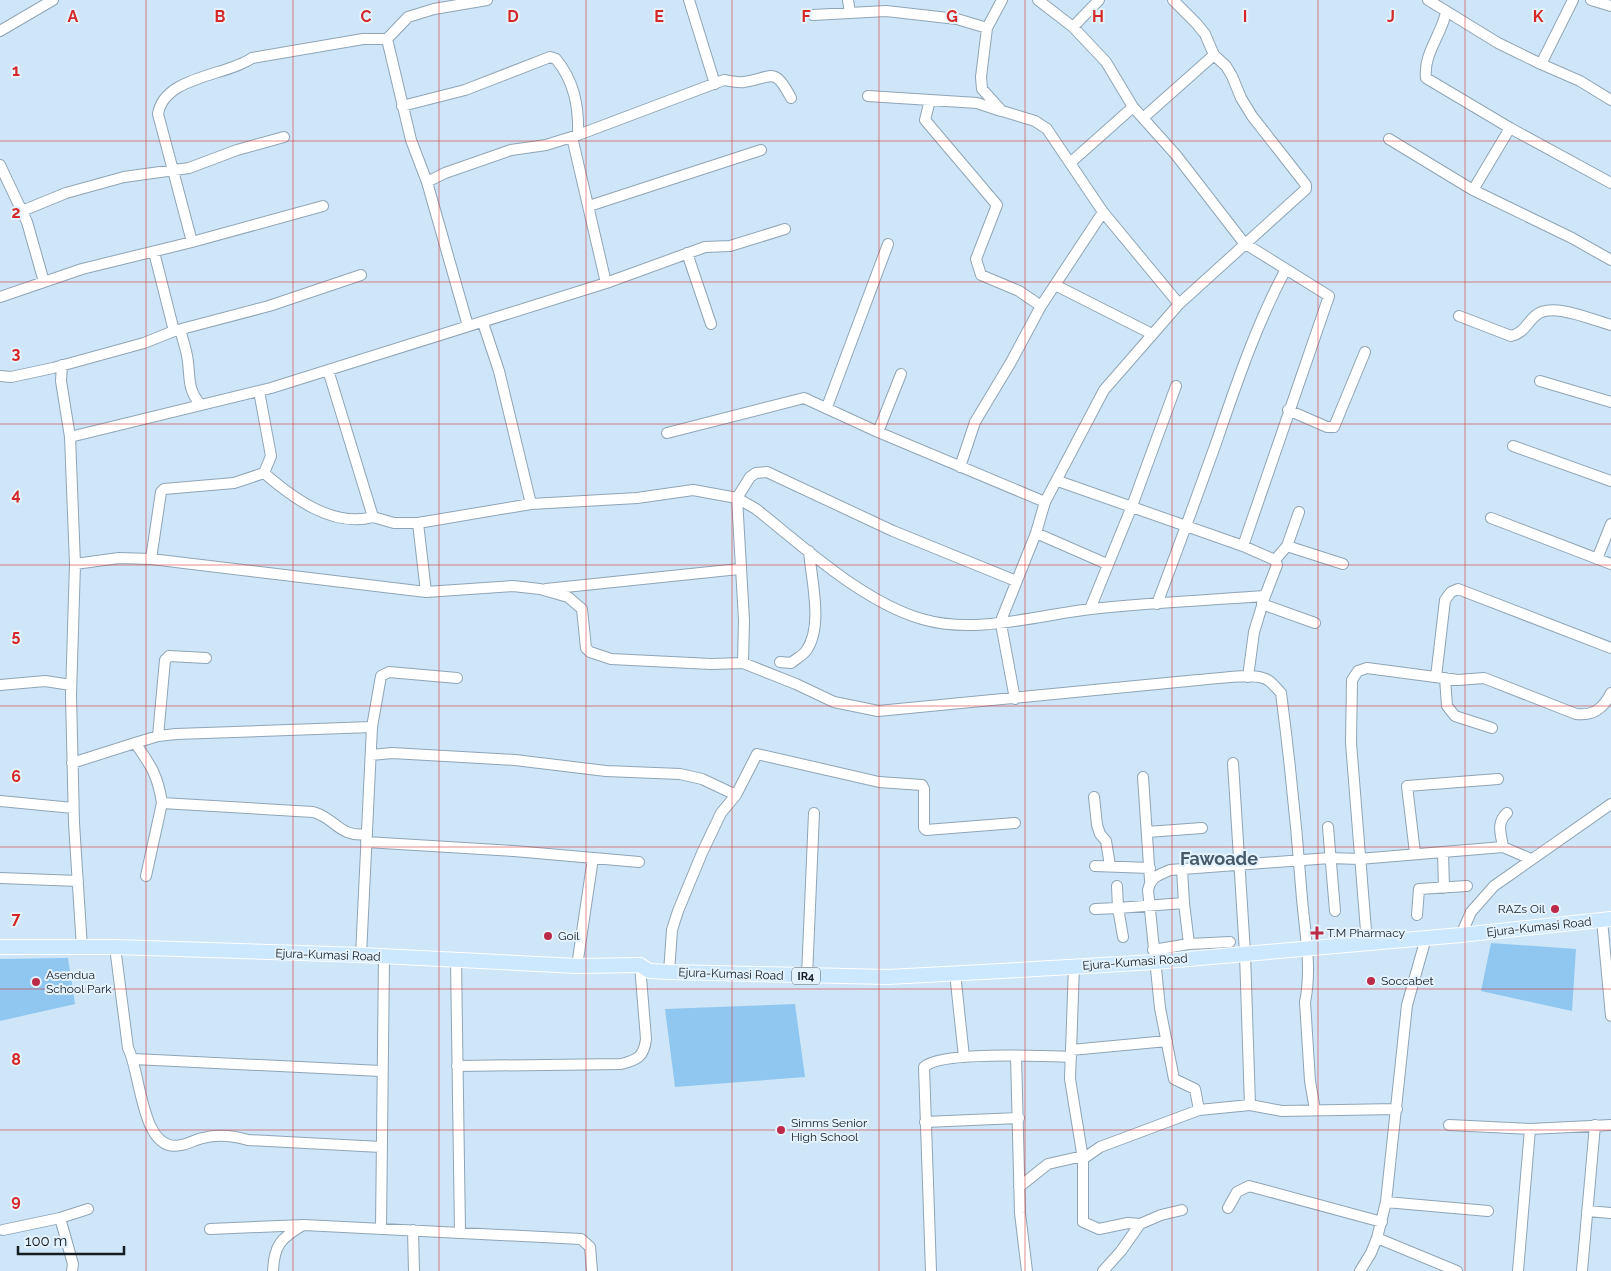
<svg xmlns="http://www.w3.org/2000/svg" width="1611" height="1271" font-family="Raleway,sans-serif">
	<style>
		.garden { fill: #8fc7f1 }
		.lines { fill: none; stroke-linecap: round; stroke-linejoin: round }
		.minor-casing { stroke: #8fa5b5; stroke-width: 12 }
		.major-casing { stroke: #fff; stroke-width: 16 }
		.minor { stroke: #fff; stroke-width: 10 }
		.major { stroke: #cbe8fe; stroke-width: 14 }
		.grid { fill: none; stroke: #d62828; stroke-width: 1; stroke-opacity: 0.55 }
		.poi-dot { fill: #bb2a47; stroke: #e4f2fd; stroke-width: 2 }
		.labels { text-anchor: middle; stroke-width: 4; stroke-linejoin: round; paint-order: stroke }
		.shield { fill: #e4f2fd; stroke: #525c64; stroke-width: 1 }
		.shield-label { font-size: 11px; font-weight: bold; fill: #141c22 }
		.poi-label { font-size: 12px; fill: #141c22; stroke: #e4f2fd; text-anchor: start }
		.street-label { font-size: 12px; fill: #141c22; stroke: #e4f2fd }
		.district-label { font-size: 18px; font-weight: bold; fill: #465968; stroke: #e4f2fd }
		.grid-label { font-size: 16px; text-anchor: middle; font-weight: bold; fill: #d62828; stroke: #e4f2fd; stroke-width: 4; stroke-linejoin: round; paint-order: stroke }
	</style>
	<rect width="100%" height="100%" fill="#cfe6f8"/>
	<path class="garden" d="M1491,943l85,6 -4,62 -91,-20z
		M68,958l7,46 -75,17v-62z
		M795,1004l10,73 -130,10 -10,-78z"/>
	<g class="lines">
		<defs>
			<path id="minor" d="M689,0l26,84
				M848,0l2,13
				M1002,0l-15,28 -6,49 1,12 20,22 33,10 12,8 56,83 76,92
				M1038,0l35,27 33,35 27,45 43,48 68,88 85,53 -86,250
				M1428,0l70,43 43,21 32,-64
				M1591,0l20,6
				M1446,12c-4,22 -23,42 -20,66l84,50 101,55
				M813,15l73,-4 71,8 30,9
				M1073,27l26,-27
				M0,31l53,-31
				M1541,64l39,17 31,19
				M868,96l109,7 24,8
				M930,100l-5,20 72,85 -21,54 5,16 38,16 22,15
				M402,106l63,-16 85,-33 6,2c18,22 23,47 22,76
				M1143,118l71,-63
				M572,137l34,146
				M1389,139l84,51 99,48 39,22
				M1070,163l63,-56
				M0,165l27,57 17,60
				M427,182l18,-9 66,-23 35,-5 32,-10 146,-55c6,1 14,3 20,2 28,-4 30,-17 47,16
				M1473,190l37,-62
				M589,206l172,-56
				M22,211l44,-18 58,-16 65,-9 48,-18 47,-13
				M192,242l-34,-128c6,-38 69,-38 94,-56l111,-19h24
				M154,252l20,79
				M687,253l24,71
				M1055,285l97,49
				M0,297l82,-28 110,-27 131,-36
				M1459,316l52,20c13,-3 15,-12 24,-20 16,-15 57,4 76,9
				M483,323l16,48 32,133
				M468,326l-41,-144 -16,-42 -24,-101 21,-22 26,-8 53,-9
				M180,330c3,10 7,21 8,32 2,17 0,28 12,42
				M62,365l-1,16 9,56 5,127 -4,131 3,128 8,125
				M328,370l45,147 21,6h24l8,69
				M0,376l11,1 42,-9 91,-25 30,-12 95,-25 92,-31
				M1540,381l71,21
				M827,407l61,-163
				M1288,410l39,17h7l31,-75
				M878,432l23,-58
				M667,433l137,-35 74,34 167,70
				M70,437l201,-49 335,-105 99,-36 25,-1 55,-17
				M1513,446l98,35
				M960,467l15,-45 36,-60 30,-56 62,-94
				M264,473c29,25 69,55 109,44
				M1058,481l185,65 32,14 2,5 -12,31 -11,36 -6,45
				M1491,518l120,46
				M418,523l113,-19 106,-6 56,-8 44,8 19,11c48,38 107,93 166,110 53,16 116,-4 169,-10 58,-6 116,-9 174,-13
				M1036,533l71,31
				M1287,546l56,18
				M151,559l10,-67 3,-3 70,-6 30,-10 7,-17 -12,-65
				M1597,559l14,-35
				M1275,560l12,-14 12,-34
				M75,564l44,-6 32,1 275,33 87,-6 27,3 28,8 14,12 4,39 4,4 21,7 100,5 32,-1
				M1016,581l-123,-50 -126,-59 -11,1 -6,4 -13,21 7,122 -1,43 53,21 38,18 44,9 320,-31c18,-1 49,-7 65,-2 8,2 12,9 18,15 9,69 16,137 21,206 3,33 10,70 3,103l5,79 5,29
				M546,589l193,-20
				M1157,604c20,-53 39,-105 58,-158 21,-61 41,-121 71,-177
				M1262,604l53,19
				M1090,609l42,-103 44,-120
				M780,662l11,1c5,-4 12,-8 15,-12 18,-25 5,-72 3,-100
				M1436,677l9,-77 6,-8 7,-3 153,59
				M1445,678l2,28 8,10 37,12
				M0,685l45,-4 26,4
				M1015,699l-14,-75 1,-6 34,-85 9,-31 59,-112 75,-86 127,-115v-4l-54,-69 -11,-18 -9,-22 -6,-10 -12,-11 -9,-21 -9,-11 -23,-23
				M158,736l7,-76 4,-4 37,2
				M371,755l21,-2 123,7 91,11 74,3 22,5 34,16
				M72,763l63,-20
				M1233,763l12,190 5,152
				M1143,777l7,103
				M1094,797l3,28 3,9 6,7 4,25
				M0,801l73,7
				M1328,827l7,84
				M1147,832l55,-4
				M367,834c-28,4 -31,-16 -54,-22l-151,-9c-4,-27 -11,-38 -27,-60l23,-7 18,-2 196,-7
				M366,842l148,9 125,11
				M1503,847c-2,-13 -7,-24 4,-34
				M1443,852l1,36
				M1415,853l-8,-67 91,-7
				M1095,866l55,2
				M1182,869l2,34
				M146,876l16,-73
				M0,878l78,3
				M1095,909l23,-1 -1,-22
				M1417,915l2,-26 48,-3
				M1602,920l9,96
				M1461,935l10,-23 23,-26 117,-82
				M1123,937l-5,-29 66,-5 5,41 -36,6
				M1367,943l-16,-200 1,-63 6,-9 9,-3 91,12 26,-2 92,36c17,2 27,-5 35,-21
				M1189,944l41,-2
				M115,947l13,101c13,24 13,107 53,97 8,-1 15,-6 22,-7 15,-4 31,-2 45,2l133,7
				M361,955l11,-228 9,-51 8,-4 68,6
				M456,960l4,272
				M577,966l16,-108
				M1074,966l-4,113 13,80v63l16,7 29,-6 12,1 21,-9 21,-5
				M669,972l3,-42 6,-19 24,-58 19,-40 15,-18 21,-41 122,28 43,3 2,4v39l2,2 89,-7
				M955,973l9,84
				M807,976l7,-163
				M1071,1050l96,-9
				M1016,1056l4,157 7,58
				M134,1059l247,12
				M457,1066l164,-2c16,-4 23,-7 25,-25l-6,-74
				M1199,1110l-4,-21 -21,-10 -14,-71 -12,-118c3,-14 11,-15 22,-20l160,-12 29,1 144,-12 28,12
				M925,1122l94,-4
				M1449,1125l81,4
				M1083,1159l17,-12 99,-37 51,-5 32,6 115,-2
				M1019,1187l29,-23 35,-8
				M1386,1202l102,9
				M1228,1208l9,-16 12,-6 133,36
				M1587,1211l24,2
				M60,1218l28,-9
				M210,1229l94,-4 277,14 9,8 2,24
				M381,1229l3,-272
				M3,1230l57,-12 13,46 -1,7
				M413,1230l1,41
				M1377,1238l80,33
				M273,1271c1,-26 8,-33 30,-46
				M931,1271l-7,-204c16,-16 121,-11 147,-10
				M1103,1271l18,-20 19,-27
				M1360,1271l11,-18 6,-15 9,-36 21,-197 19,-67
				M1518,1271l12,-142 81,-4
				M1582,1271l13,-146"/>
			<path id="major" d="M0,947h115l246,8 216,11 63,-1 9,6 20,1 219,5 113,-6 153,-9 307,-27 150,-16"/>
		</defs>
		<use href="#minor" class="minor-casing"/>
		<use href="#major" class="major-casing"/>
		<use href="#minor" class="minor"/>
		<use href="#major" class="major"/>
	</g>
	<path class="grid" d="M146,0v1271M293,0v1271M439,0v1271M586,0v1271M732,0v1271M879,0v1271M1025,0v1271M1172,0v1271M1318,0v1271M1465,0v1271M0,141h1611M0,282h1611M0,424h1611M0,565h1611M0,706h1611M0,847h1611M0,989h1611M0,1130h1611"/>
	<g class="poi-dot">
		<circle cx="1555" cy="909" r="5"/>
		<path d="M1314.5 925.5h5v5h5v5h-5v5h-5v-5h-5v-5h5z"/>
		<circle cx="548" cy="936" r="5"/>
		<circle cx="1371" cy="981" r="5"/>
		<circle cx="36" cy="982" r="5"/>
		<circle cx="781" cy="1130" r="5"/>
	</g>
	<g class="labels">
		<rect class="shield" x="792" y="967.5" width="28" height="17" rx="4"/>
		<g class="shield-label">
			<text x="806" y="980">IR4</text>
		</g>
		<g class="poi-label">
			<text x="1545" y="913" text-anchor="end">RAZs Oil</text>
			<text x="1327" y="937">T.M Pharmacy</text>
			<text x="558" y="940">Goil</text>
			<text x="46" y="979">Asendua<tspan x="46" dy="14">School Park</tspan></text>
			<text x="1381" y="985">Soccabet</text>
			<text x="791" y="1127">Simms Senior<tspan x="791" dy="14">High School</tspan></text>
		</g>
		<g class="street-label">
			<text transform="translate(1539 927) rotate(-6)" y="4">Ejura-Kumasi Road</text>
			<text transform="translate(328 955) rotate(2)" y="4">Ejura-Kumasi Road</text>
			<text transform="translate(1135 962) rotate(-4)" y="4">Ejura-Kumasi Road</text>
			<text transform="translate(731 974) rotate(2)" y="4">Ejura-Kumasi Road</text>
		</g>
		<g class="district-label">
			<text x="1219" y="865">Fawoade</text>
		</g>
	</g>
	<g class="grid-label">
		<text x="73" y="22">A</text>
		<text x="220" y="22">B</text>
		<text x="366" y="22">C</text>
		<text x="513" y="22">D</text>
		<text x="659" y="22">E</text>
		<text x="806" y="22">F</text>
		<text x="952" y="22">G</text>
		<text x="1098" y="22">H</text>
		<text x="1245" y="22">I</text>
		<text x="1391" y="22">J</text>
		<text x="1538" y="22">K</text>
		<text x="16" y="76">1</text>
		<text x="16" y="218">2</text>
		<text x="16" y="359">3</text>
		<text x="16" y="500">4</text>
		<text x="16" y="641">5</text>
		<text x="16" y="782">6</text>
		<text x="16" y="924">7</text>
		<text x="16" y="1065">8</text>
		<text x="16" y="1206">9</text>
	</g>
	<path d="M18 1246v8h106v-8" fill="none" stroke="#141c22" stroke-width="2.5"/>
	<text x="25" y="1246" font-size="15" fill="#141c22" stroke="#e4f2fd" stroke-width="4" paint-order="stroke">100 m</text>
</svg>
